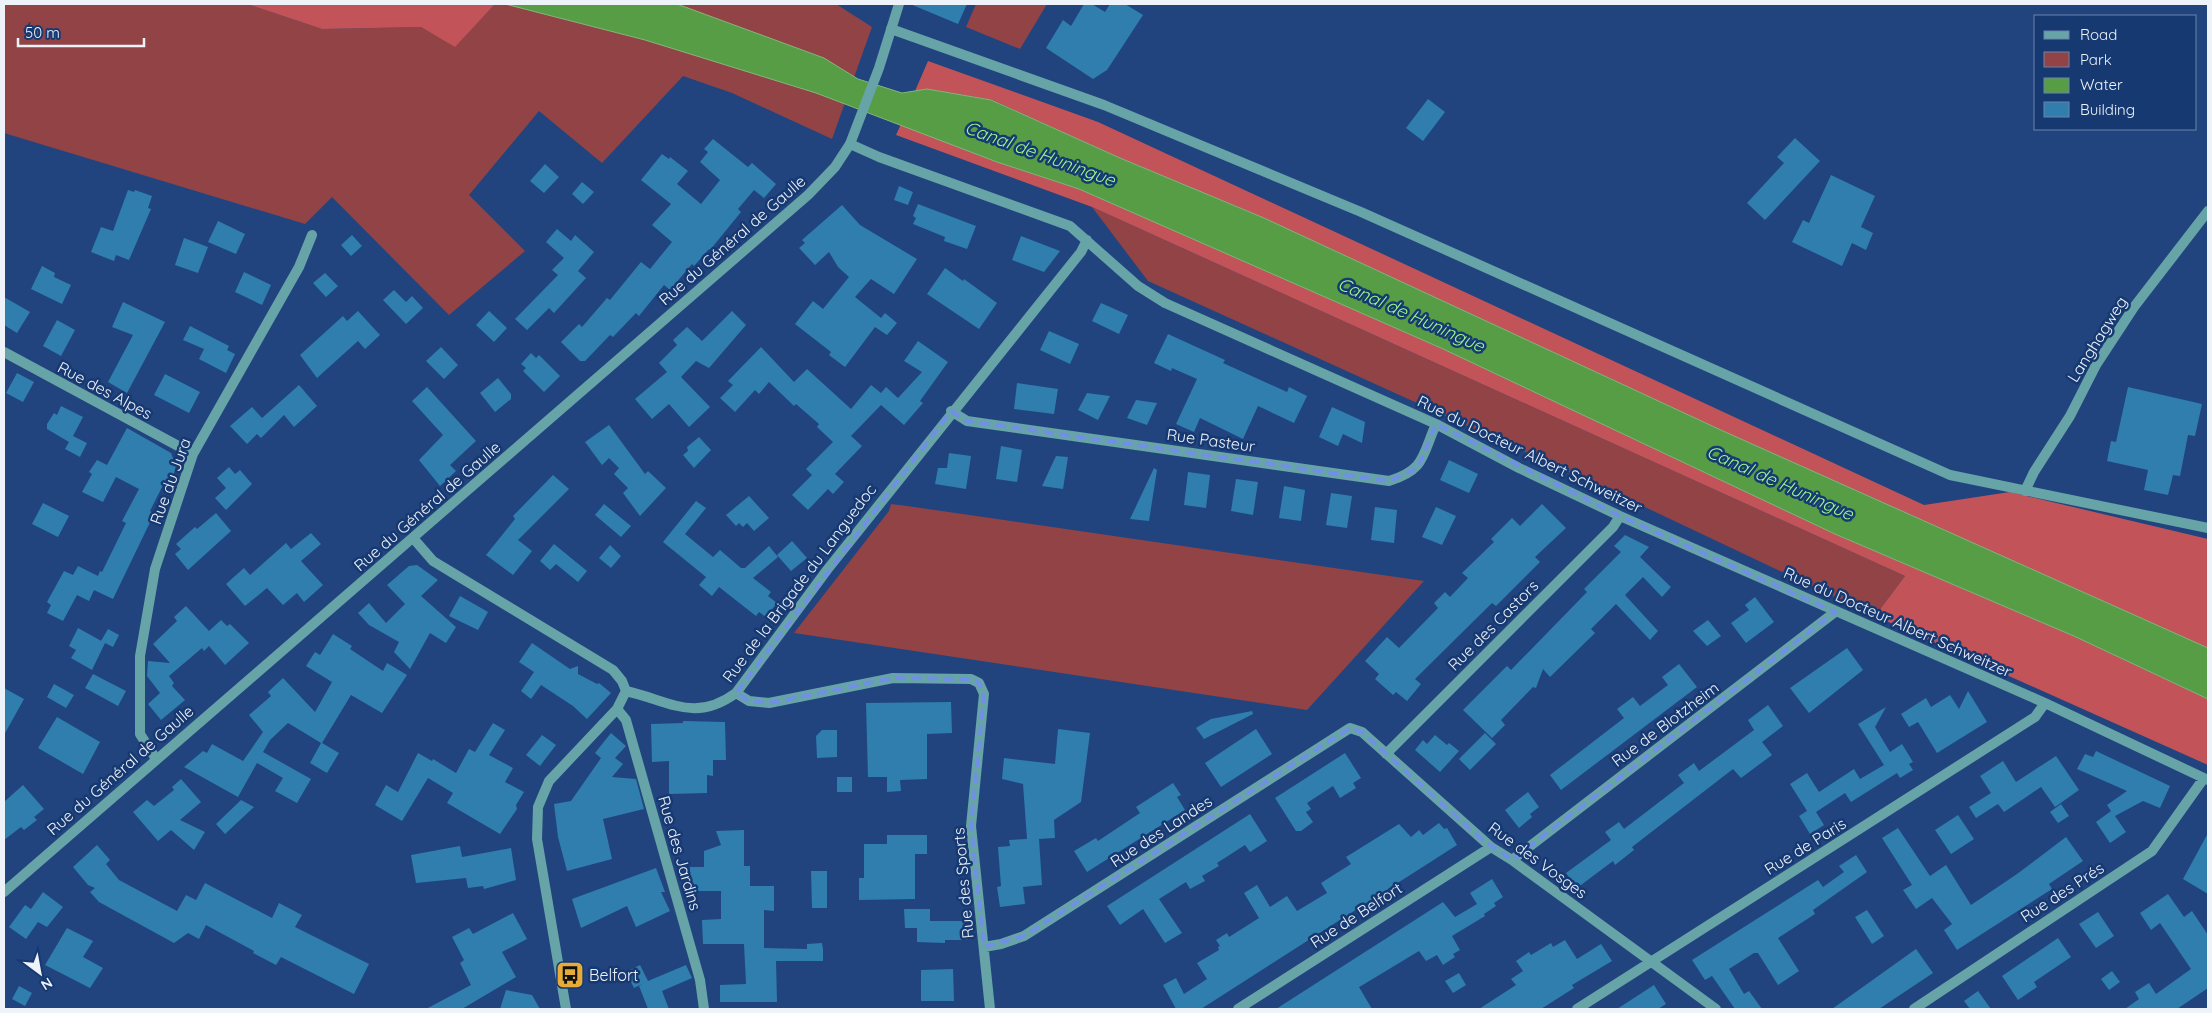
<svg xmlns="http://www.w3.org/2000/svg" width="2212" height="1013" font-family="Quicksand,sans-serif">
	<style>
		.green { fill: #924345 }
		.forest { fill: #c25459 }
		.water { fill: #579d46; stroke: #84b67c }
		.building { fill: #2f7eae }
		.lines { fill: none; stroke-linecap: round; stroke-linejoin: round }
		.minor { stroke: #66a4a7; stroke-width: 10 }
		.tertiary { stroke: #66a4a7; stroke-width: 10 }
		.marked { fill: none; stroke: #7190e5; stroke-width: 4; stroke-dasharray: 10 6; stroke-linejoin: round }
		.labels { text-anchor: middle; stroke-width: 5; stroke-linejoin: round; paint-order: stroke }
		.street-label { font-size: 16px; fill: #eef2f9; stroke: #163972 }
		.poi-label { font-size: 16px; fill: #eef2f9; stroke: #163972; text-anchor: start }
		.water-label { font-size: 18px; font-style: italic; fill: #9cf887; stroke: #163972 }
	</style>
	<rect width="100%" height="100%" fill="#21447e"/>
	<path class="green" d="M4,4h243l75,25 99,-2 34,19 40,-42h341l36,23 -40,112 -100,-46 -49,-17 -81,87 -63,-52 -70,84 56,56 -76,64 -117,-118 -27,27 -301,-91z
		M976,4h71l-27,45 -54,-22z
		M1092,207l813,369 -30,40 -264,-125 -463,-210z
		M891,504l16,2 517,75 -117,129 -513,-77 95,-122z"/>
	<path class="forest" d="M247,4h248l-40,43 -34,-20 -99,2z
		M928,61l170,61 826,383 86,-13 198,47v109l-485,-217 -459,-213 -144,-60 -128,-58 -65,-11 -12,2z
		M901,124l96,38 82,27 362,159 394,186 241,103 132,62v66l-333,-149 30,-40 -813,-369 -196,-72z"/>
	<path class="water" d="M505,4h172l147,54 34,21 44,14 25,-4 64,11 129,58 144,60 459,213 485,217v51l-132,-62 -241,-103 -394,-186 -362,-159 -82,-27 -181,-69 -171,-53z"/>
	<path class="building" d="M910,4h57l-9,20z
		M1084,4h8l13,8 5,-8h15l18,11 -36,55 -14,9 -47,-31 17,-28 8,6z
		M1428,99l17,13 -22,29 -17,-13z
		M1795,138l25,23 -55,59 -18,-17 37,-40 -7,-6z
		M713,139l35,28 4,-4 24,21 -12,14 -10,-8 -16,19 3,3 -31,38 -1,-1 -15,17 -2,-2 -22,26 -6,-5 -25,31 -3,-3 -23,24 -3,-2 -25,26h-5l-19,-19 18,-18 3,3 25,-29 3,2 31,-38 9,7 22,-27 -20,-17 19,-21 -30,-24 21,-26 7,5 1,-2 18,14 -11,13 24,20 19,-24 -20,-18 8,-10 -4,-3z
		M545,164l14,13 -15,16 -14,-12z
		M1831,175l44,21 -14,31 12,6 -7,17 -14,-7 -10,23 -50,-24 11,-22 6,3z
		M582,182l12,10 -11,12 -11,-10z
		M899,186l14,6 -5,13 -14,-5z
		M128,190l6,2 1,-2 17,6 -4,12 3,1 -22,51 -13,-5 -2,6 -23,-9 10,-25 12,4z
		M918,204l58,22 -9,23 -23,-8 1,-4 -32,-13 3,-6 -3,-2z
		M842,205l18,20 57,34 -23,35 -23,-15 -16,18 26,21 4,-5 12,10 -10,12 -12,-8 -30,40 -16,-12 2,-3 -36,-28 18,-23 10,8 26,-32 -11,-10 -9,-15 -14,13 -16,-17 6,-5 -3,-3z
		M218,221l27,13 -9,20 -28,-12z
		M557,229l14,12 4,-6 19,17 -16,19 8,7 -32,35 -5,-5 -22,22 -12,-11 43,-44 -6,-5 12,-12 -18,-16z
		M352,235l10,11 -11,10 -10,-11z
		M1021,236l39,15 -16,21 -32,-12z
		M184,238l24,9 -10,26 -23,-8z
		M42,266l13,7 -1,4 17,8 -9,19 -31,-15z
		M945,268l18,13 1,-2 33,24 -18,26 -52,-35z
		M244,272l27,13 -9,20 -27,-13z
		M325,273l13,13 -12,11 -13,-14z
		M394,290l12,12 6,-6 11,12 -17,16 -23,-24z
		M4,297l26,15 -13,21 -13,-8z
		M123,302l42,20 -38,71 -19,-11 25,-47 -21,-8z
		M1101,303l27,12 -9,19 -27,-13z
		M358,311l22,24 -15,14 -7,-8 -41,37 -17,-23 43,-39 4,5z
		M489,311l18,17 -13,14 -18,-17z
		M732,311l14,14 -37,43 -13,-7 -15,16 29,30 -21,20 -20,-23 -17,15 -17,-20 32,-27 -8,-9 18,-18 -4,-5 14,-13 15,14z
		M57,320l18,10 -14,26 -18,-10z
		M190,326l39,20 -2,4 8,4 -9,19 -27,-14 5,-10 -21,-9z
		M1049,331l30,13 -9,20 -30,-14z
		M1168,334l57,26 -2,3 64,29 2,-5 18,9 -13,27 -36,-17 -15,33 -43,-21 -6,14 -18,-8 21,-45 -25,-11 -1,3 -17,-8z
		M918,341l30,21 -28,39 3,2 -19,22 -23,-20 -30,31 11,10 -27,28 9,8 -11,12 -5,-5 -20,21 -16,-15 20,-20 -6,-6 27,-27 -16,-15 2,-3 -23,-20 -2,2 -25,-24 -10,12 -4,-4 -20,22 -15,-14 13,-13 -5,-4 33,-34 33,35 13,-13 44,40 20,-24 10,8 5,-6 12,11 24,-26 -18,-11z
		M441,347l17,18 -14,14 -18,-18z
		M531,353l5,5 3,-3 21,21 -16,16 -21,-21 3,-3 -5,-4z
		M17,373l17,9 -11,20 -17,-9z
		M165,374l35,18 -11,21 -35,-18z
		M498,378l13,16v5l-16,13 -15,-19z
		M1017,383l41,6 -4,25 -40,-5z
		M299,385l18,21 -23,21 -10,-12 -23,23 -4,-4 -10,10 -17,-18 22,-19 10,11z
		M427,387l49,54 -26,24 6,6 -16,15 -21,-26 24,-25 -31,-34z
		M2128,387l74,17 -7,32 -7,-1 -8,41 -7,-1 -5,20 -24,-5 4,-20 -41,-9 4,-20 5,1z
		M1087,393l23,3 -12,24 -20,-10z
		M1136,400l21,3 -10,22 -20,-7z
		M61,406l22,11 -10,19 14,7 -7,14 -15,-8 4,-7 -22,-13v-5l7,-11 3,2z
		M1332,407l33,15 -3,21 -19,-9 -5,12 -19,-9z
		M609,425l36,49 3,-3 18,17 -26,28 -17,-23 5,-5 -14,-14 5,-6 -10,-10 -7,7 -17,-23z
		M127,428l44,25 5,13 -5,18 -6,-3 -15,30 4,3 -41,85 -19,-9 -5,11 -12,-6 -14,26 -16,-8 4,-8 -4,-3 17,-31 9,4 5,-9 20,10 2,-5 2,1 24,-49 -4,-2 17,-32 -23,-12 -13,25 -21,-10 10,-18 -3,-2 8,-12 10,5z
		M699,437l12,13 -17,18 -11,-13 5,-4 -1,-4z
		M1001,446l21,4 -5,32 -21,-3z
		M949,453l22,3 -5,33 -31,-5 3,-16h9z
		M1056,456l12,1 -5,32 -21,-3z
		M1449,460l29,14 -9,19 -29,-13z
		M229,467l6,7 5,-4 12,14 -26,26 -11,-12 11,-10 -9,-10z
		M1154,468l3,2 -8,51 -19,-2z
		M1188,472l22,3 -4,33 -22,-3z
		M553,475l16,14 -51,51 14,11 -19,24 -27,-20 29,-36 -2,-3z
		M1236,479l22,3 -5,33 -22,-4z
		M1284,486l21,4 -4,31 -22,-3z
		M1331,493l21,3 -5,32 -21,-3z
		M749,496l20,22 -15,13 -7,-8 -4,4 -4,-4 -3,3 -10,-11z
		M696,501l10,7 -21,26 28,23 7,-7 21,18h4l24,-22 9,11 -25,21 18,14 -3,4 9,7 -11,14 -7,-5 -3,4 -37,-29 -7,9 -13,-11 7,-8 -43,-35z
		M43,503l26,13 -11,21 -26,-13z
		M604,504l27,22 -10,11 -26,-22z
		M1542,504l24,24 -31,29 5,5 -44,44 -4,-3 -77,76 6,5 -14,17 -11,-9 -3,3 -18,-16 4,-5 -14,-13 22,-24 12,11 39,-40 -4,-5 11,-11 5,5 18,-19 -6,-5 32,-31 -3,-3 21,-21 8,8z
		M1375,507l22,3 -3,33 -23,-3z
		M1436,507l20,9 -14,29 -20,-8z
		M216,513l15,18 -43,39 -13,-16 6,-5 -5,-5 19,-17 2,2z
		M311,533l10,11 -20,17 22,24 -19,17 -7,-9 -14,12 -16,-17 -22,18 -19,-22 18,-16 6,7 36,-32 5,6z
		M1625,535l24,12 -9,10 31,30 -9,10 -19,-20 -18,18 33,36 -8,9 -34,-36 -25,25 4,4 -45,44 -7,-8 -7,19 -3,-1 -32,33 4,5 -13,13 -29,-28 44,-44 4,4 76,-78 -3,-3 37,-37 -7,-6z
		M792,541l15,17 -16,13 -14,-16z
		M554,544l33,27 -9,11 -22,-18 -6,6 -10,-9z
		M610,545l11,11 -10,12 -12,-10z
		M417,565l21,15 -17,16 35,31 -10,16 -16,-10 -20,36 -16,-17 5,-10 -30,-17 -11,-12 11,-10 17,20 19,-19 -18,-19 22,-19z
		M460,596l28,16 -10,18 -29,-14z
		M1755,597l19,25 -28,21 -15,-20 18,-13 -4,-5z
		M186,606l23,25 12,-11 6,6 3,-2 19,19 -24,22 -16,-19 -5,5 -2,-3 -33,28 5,7 -2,3 13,14 -24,20 -13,-16 12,-11 -13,-17 1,-15 22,2 -17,-19 24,-23 -3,-4z
		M1708,620l13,16 -14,10 -14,-15z
		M78,628l27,15 -13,27 -21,-12 5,-8 -7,-4z
		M108,629l11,6 -6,12 -12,-6z
		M333,634l19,12 -2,3 33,22 4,-8 20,12 -25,38 -31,-18 -29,48 17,10 -12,20 -17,-10 11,-20 -23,-14 -10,-6 -18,17 -7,12 48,27 -14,24 -22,-12 8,-13 -26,-15 -19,34 -54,-30 19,-16 4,2 5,-9 31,17 20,-29 -14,-17 22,-19 -3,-4 15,-14 32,34 17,-30 -26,-16 9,-14 5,3z
		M532,643l38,26 8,-3v8l19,10 2,-1 12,10 -24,26 -14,-13 -32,-21 -10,14 -10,-8 13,-19 -15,-10z
		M1847,648l16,22 -54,43 -19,-25z
		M1679,664l18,23 -136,103 -11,-15 74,-57 -7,-9 16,-12 7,9 28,-21 -6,-8z
		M93,674l33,17 -8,15 -33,-18z
		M54,684l20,11 -8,13 -19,-11z
		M4,688l20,11 -20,36z
		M1968,691l19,31 -50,31 -19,-31 -9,5 -8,-13 25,-16 5,9 19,-12 9,14z
		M951,702l1,31 -25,1v45l-27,1 1,11 -14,1v-15h-19l-2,-74z
		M1768,705l15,21 -21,16 10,13 -31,23 -8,-9 -101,78 2,3 -19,15 -2,-4 -36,27 -11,-15 45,-33 -6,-8 14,-10 5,7 60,-46 -6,-8 16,-12 5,8 55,-41 -6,-10z
		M1886,707l-11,20 15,25 12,-8 11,18 -4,2 4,6 -13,8 -3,-5 -46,29 -6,-9 -29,19 8,13 -14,9 -11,-18 8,-5 -17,-27 17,-11 12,19 35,-23 6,10 24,-14 -26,-41z
		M1252,711l1,3 -49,25 -8,-11 15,-9z
		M57,717l43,25 -17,32 -45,-26z
		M683,721l42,1 1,38h-13v16l-6,-1v18l-38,1v-33l-17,1 -1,-38 32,-1z
		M493,723l12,7 -16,25 24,13 -8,14 19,10 -8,13 1,4 -17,25 -53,-31 6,-10 -25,-15 -26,43 -27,-16 11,-20 12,7 20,-39 14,8 1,-2 23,14 13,-24 6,3z
		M1058,729l32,4 -9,69 -27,18 1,18 -16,1 3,46 -19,2 2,17 -25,3 -3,-20 4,-1 -3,-39 12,-1 -1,-6 18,-1 -4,-55 -21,-5 2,-21 51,6z
		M1256,729l16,25 -51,33 -16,-24z
		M822,730h15v27l-20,1 -1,-22z
		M611,733l15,13 -11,12 8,6 -11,13 24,2 8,30 -41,10 9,40 -45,12 -9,-34 -4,-33 17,-3 30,-43 -6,-5z
		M1485,733l11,11 -26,26 -11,-11z
		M542,735l14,10 -16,21 -14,-11z
		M1435,735l12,10 2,-2 10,8 -19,21 -25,-22 8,-10 4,4z
		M2096,751l74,35 -10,22 -17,-7 -28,15 11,16 -16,11 -14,-21 15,-11 -4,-6 20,-14 -50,-22 8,-15 8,3z
		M1345,753l16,25 -8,5 3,5 -16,10 -7,-12 -26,17 4,6 -5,3 7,10 -12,9h-5l-21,-33z
		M2056,756l23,34 -24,17 -14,-20 -37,25 -6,-8 -22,14 -7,-11 22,-14 -11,-17 23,-15 13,21z
		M837,777h15v15h-15z
		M181,779l20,23 -21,18 25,12 -11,18 -23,-20 -13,11 -25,-29 14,-12 7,6 20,-16 -2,-3z
		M1173,783l8,12 -4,2 8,13 -98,62 -13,-21 22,-13 2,3 42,-28 -4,-6z
		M23,785l21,24 -10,8 3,3 -13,10 -3,-3 -17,13v-38z
		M1528,792l11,15 -9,7 2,3 -13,11 -14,-18z
		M241,800l13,7 -29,27 -9,-10z
		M2061,804l8,12 -11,7 -8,-11z
		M1250,814l17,27 -17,11 -5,-7 -28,18 2,3 -17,10 3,5 -15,8 -4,-7 -27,17 23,34 -17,10 -22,-34 -23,16 -13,-19z
		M1958,815l16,24 -23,15 -16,-24z
		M1439,823l5,6 3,-1 10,17 -256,164h-25l-13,-24 13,-7 8,16 23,-15 -10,-16 22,-13 -1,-3 2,-1 -4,-6 11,-7 2,4 30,-19 -15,-25 13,-8 13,22 17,-11 10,15 30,-18 -6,-10 30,-19 -5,-7 53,-33 12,13 8,-7 4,5z
		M1898,828l32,48 16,-11 25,40 46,-31 49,-37 17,24 -34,23 3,5 -95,61 -13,-20 8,-6 -20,-26 -16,11 -13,-19 9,-5 -30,-47z
		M744,830v36h6v20h24v25l-10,-1v38l43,1v-5l15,-1 1,6v12h-47l1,41h-57v-17l26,-1 -2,-40h-41l-1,-24 19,-1v-28h-31v-24h14v-16l17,-6 -5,-14z
		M2208,833v61l-25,-15z
		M887,835h40v19h-12v45l-56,1v-22h5v-34h23z
		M97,845l13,15 -4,4 13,16 58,31 9,-16 10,5 9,-17 67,35 7,-15 23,12 -7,12 74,37 -15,30 -73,-37 -5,8 -23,-12 1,-2 -48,-26 -7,14 -11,-6 -14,10 -75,-41 -9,-10 5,-4 -7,-3 -15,-18z
		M460,846l2,11 49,-9 5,32 -32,9 -1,-3 -15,2 -2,-10 -50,5 -5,-28z
		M1856,855l11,17 -54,38 2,4 -37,24 21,33 -21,14 -20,-32h-4l-25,16 15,25 5,-3 13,18h-27l-23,-33 -7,4 -13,-20 126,-80 5,7 21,-15 -5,-6z
		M656,868l9,24h-4l9,19 -34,16 -9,-21 -46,22 -9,-29z
		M811,871h16v37h-15z
		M1492,879l11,18 -9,6 2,3 -12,8 1,2 -33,20 8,14 -7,4 2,3 -12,8 -6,-10 -11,6 -7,-10 -58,35 -2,1 13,22h-96l167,-107 12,15 22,-13 -7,-11z
		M43,892l20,15 -16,20 -9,-5 -12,17 -17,-12 16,-22 6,4z
		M2168,894l16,23 8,-6 16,24v53l-31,21h-52l14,-10 -4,-7 14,-9 7,11 35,-25 -31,-46 -9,7 -11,-17z
		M904,909h26v12h39l-1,19h-23v3l-28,-1v-14h-12z
		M1867,910l17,26 -12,8 -17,-27z
		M2098,912l16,24 -18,12 -17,-24z
		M513,913l14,26 -25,13 14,25 -54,32h-36l45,-24 -11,-22 4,-3 -12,-23 17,-9 4,6z
		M67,928l26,13 -10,16 20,11 -13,20 -45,-23z
		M2058,938l13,19 -37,25 3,5 -19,13 -16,-24z
		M1565,940l12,19 24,-15 11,17 -40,24 2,3 -33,21h-62l37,-24 -5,-6 12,-8 -7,-10 13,-9 2,3 20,-12 2,4z
		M1916,949l17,24 -54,36h-47z
		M640,965l8,16 38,-16 6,13 -30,13 7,18h-21l-9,-23 5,-3 -10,5 -8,-16z
		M953,969l1,32h-33v-31z
		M2112,971l8,11 -11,8 -8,-11z
		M1459,973l7,12 -13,8 -8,-12z
		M1654,985l12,19 -8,5h-41z
		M19,986l13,7 -7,13 -13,-7z
		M506,990l26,5 8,14h-40z
		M1978,991l13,18h-21l-6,-8z"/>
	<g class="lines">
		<path class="minor" d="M891,29l213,76 257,107 589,263 258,53
			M850,144l29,13 191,69 68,60 27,17 271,121 83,44 101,48 425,187 163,77
			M4,352l189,102
			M951,411l16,10 422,60c36,-11 33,-25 47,-57
			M2025,491l9,-19 36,-56 26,-51 38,-58 74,-96
			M413,538l20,23 180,109 9,11 4,10
			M626,691c44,10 69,32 110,2l91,-123 254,-318 6,-12
			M736,693l13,8 20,2 124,-25 78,1 8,4 5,11 -13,132 19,183
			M617,709l9,11 74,260 4,29
			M1386,754l227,-227 7,-11
			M156,759l-16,-25v-78l15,-87 38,-115 106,-187 13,-32
			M1512,860l323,-248
			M984,947l17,-3 23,-8 326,-208 12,4 129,115 21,13 204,149
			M566,1009l-29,-170 1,-32 11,-26 68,-72 9,-18
			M1238,1009l253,-162
			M1577,1009l458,-292 10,-14
			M1914,1009l238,-158 52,-73"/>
		<path class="tertiary" d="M4,892l804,-697 27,-28 15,-23 29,-76 20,-64"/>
	</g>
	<path class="marked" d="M951,411l16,10 422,60 29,-13 18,-44 184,92 215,96 -323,248 -33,-23 -117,-105 -12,-4 -326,208 -40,11 -13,-121 13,-132 -5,-11 -8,-4 -78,-1 -124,25 -20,-2 -13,-8z"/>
	<defs>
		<symbol id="bus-square" viewBox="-11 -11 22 22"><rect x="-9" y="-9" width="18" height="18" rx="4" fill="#e7ac37" stroke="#163972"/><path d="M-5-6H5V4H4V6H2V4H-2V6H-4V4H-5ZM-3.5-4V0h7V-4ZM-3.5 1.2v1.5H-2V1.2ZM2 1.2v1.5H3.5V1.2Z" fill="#111"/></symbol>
	</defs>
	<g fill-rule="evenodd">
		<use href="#bus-square" x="554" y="959" width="32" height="32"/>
	</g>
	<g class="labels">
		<g class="street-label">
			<text transform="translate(732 240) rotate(-41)" y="6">Rue du Général de Gaulle</text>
			<text transform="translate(2097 339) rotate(-58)" y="6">Langhagweg</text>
			<text transform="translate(105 390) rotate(28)" y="6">Rue des Alpes</text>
			<text transform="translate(1211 440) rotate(8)" y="6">Rue Pasteur</text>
			<text transform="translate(1530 454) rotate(26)" y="6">Rue du Docteur Albert Schweitzer</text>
			<text transform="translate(170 481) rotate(-70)" y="6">Rue du Jura</text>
			<text transform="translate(427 506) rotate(-41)" y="6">Rue du Général de Gaulle</text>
			<text transform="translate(799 583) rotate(-53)" y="6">Rue de la Brigade du Languedoc</text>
			<text transform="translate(1898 622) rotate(24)" y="6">Rue du Docteur Albert Schweitzer</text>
			<text transform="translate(1493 625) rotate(-45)" y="6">Rue des Castors</text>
			<text transform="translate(1665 724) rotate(-37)" y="6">Rue de Blotzheim</text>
			<text transform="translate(120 770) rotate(-41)" y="6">Rue du Général de Gaulle</text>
			<text transform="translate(1161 831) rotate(-33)" y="6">Rue des Landes</text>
			<text transform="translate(1805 846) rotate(-32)" y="6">Rue de Paris</text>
			<text transform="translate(680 853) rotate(74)" y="6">Rue des Jardins</text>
			<text transform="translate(1538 860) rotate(36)" y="6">Rue des Vosges</text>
			<text transform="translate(963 883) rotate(-95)" y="6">Rue des Sports</text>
			<text transform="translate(2062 892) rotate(-33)" y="6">Rue des Prés</text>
			<text transform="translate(1356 915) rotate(-33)" y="6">Rue de Belfort</text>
		</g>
		<g class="poi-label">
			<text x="589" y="981">Belfort</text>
		</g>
		<g class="water-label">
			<text transform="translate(1040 154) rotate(20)" y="6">Canal de Huningue</text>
			<text transform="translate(1411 315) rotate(24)" y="6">Canal de Huningue</text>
			<text transform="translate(1780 483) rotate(24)" y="6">Canal de Huningue</text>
		</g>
	</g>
	<rect width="2212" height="1013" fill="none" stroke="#eef2f9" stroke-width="10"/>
	<rect x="2034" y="15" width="162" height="115" fill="#163972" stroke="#6c83a8"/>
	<rect x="2044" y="31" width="25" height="8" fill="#66a4a7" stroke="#6c83a8"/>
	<text x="2080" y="40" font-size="15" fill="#eef2f9">Road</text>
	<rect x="2044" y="52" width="25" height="15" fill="#924345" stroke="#6c83a8"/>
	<text x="2080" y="65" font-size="15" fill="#eef2f9">Park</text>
	<rect x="2044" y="78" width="25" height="15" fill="#579d46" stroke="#6c83a8"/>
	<text x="2080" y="90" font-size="15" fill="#eef2f9">Water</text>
	<rect x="2044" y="102" width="25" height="15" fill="#2f7eae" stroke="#6c83a8"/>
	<text x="2080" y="115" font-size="15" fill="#eef2f9">Building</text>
	<g transform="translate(40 973) rotate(148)" stroke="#163972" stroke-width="4" paint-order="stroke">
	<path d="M0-4L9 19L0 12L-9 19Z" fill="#eef2f9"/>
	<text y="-8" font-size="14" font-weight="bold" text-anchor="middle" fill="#eef2f9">N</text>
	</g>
	<path d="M18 38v8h126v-8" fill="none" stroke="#eef2f9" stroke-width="2.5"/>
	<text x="25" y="38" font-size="15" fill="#eef2f9" stroke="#163972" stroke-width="4" paint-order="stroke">50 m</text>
</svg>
